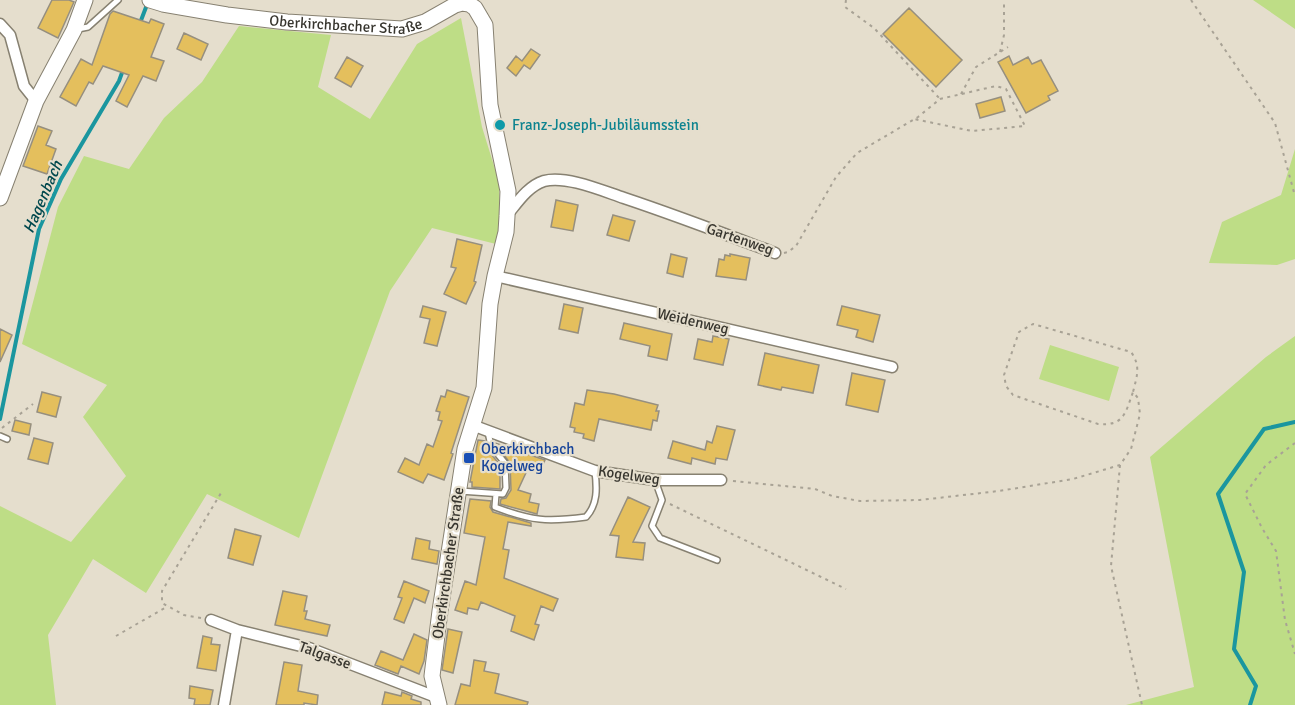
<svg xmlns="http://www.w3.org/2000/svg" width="1295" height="705" font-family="Signika,sans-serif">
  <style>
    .green { fill: #bedd86 }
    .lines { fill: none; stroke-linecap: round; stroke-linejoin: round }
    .stream { stroke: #1a969f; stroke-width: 4 }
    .building { fill: #e4bf5d; stroke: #968f7f; stroke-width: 1.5 }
    .lane-casing { stroke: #878171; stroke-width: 8 }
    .street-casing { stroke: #878171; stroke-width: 13 }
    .secondary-casing { stroke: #878171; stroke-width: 17 }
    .path { stroke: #a8a295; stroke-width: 2; stroke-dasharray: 3 4.5; stroke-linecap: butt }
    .lane { stroke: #fff; stroke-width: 5 }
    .street { stroke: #fff; stroke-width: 10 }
    .secondary { stroke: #fff; stroke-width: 15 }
    .culture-dot { fill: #0f9aa8; stroke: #e5decd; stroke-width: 2 }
    .transit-dot { fill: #1a4fb4; stroke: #e5decd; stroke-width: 2 }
    .labels { text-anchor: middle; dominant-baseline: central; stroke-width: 4.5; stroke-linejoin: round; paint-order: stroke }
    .street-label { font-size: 15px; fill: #37352e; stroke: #e5decd }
    .culture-label { font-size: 15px; fill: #0d838f; stroke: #e5decd; text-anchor: start }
    .transit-label { font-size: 15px; fill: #164399; stroke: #e5decd; text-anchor: start }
    .water-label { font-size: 16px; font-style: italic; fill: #01484d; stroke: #e5decd }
  </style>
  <rect width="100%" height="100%" fill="#e5decd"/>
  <path class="green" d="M1253,0H1295V29Z
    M461,18L482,127L499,182L500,217L496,244L432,228L390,291L299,538L207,494L146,593L93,559L48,635L56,705H0V506L71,542L126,476L83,417L107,385L22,344L58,207L84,156L129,169L164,118L202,82L239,26L331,35L318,87L370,119L417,44Z
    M1295,149V259L1277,265L1209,263L1222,222L1281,195Z
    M1295,336V705H1126L1194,687L1150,457L1266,357Z
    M1050,345L1119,367L1109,401L1039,379Z"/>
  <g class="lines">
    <path class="stream" d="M140,23L148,2
      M0,419L39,229L61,179L119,81L123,70
      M1250,705L1256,686L1234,649L1244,572L1218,494L1264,429L1295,422"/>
  </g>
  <path class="building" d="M52,0H69L74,2L58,38L38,28Z
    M909,8L962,60L936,87L883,34Z
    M113,11L149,23L151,19L164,24L151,57L164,61L156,81L143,76L127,107L116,101L129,75L103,66L93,84L89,82L76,106L60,97L81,59L92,65L110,14Z
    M184,33L208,44L201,60L177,49Z
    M531,49L540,55L530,69L524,65L516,76L507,68L516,56L522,61Z
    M1009,56L1013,65L1028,57L1032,64L1041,60L1058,91L1048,96L1050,100L1026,113L998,62Z
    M347,57L363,66L351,87L335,78Z
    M1001,97L1005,111L980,118L976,104Z
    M38,126L52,131L46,145L56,149L47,174L23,166Z
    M556,200L578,205L573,231L551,227Z
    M613,215L635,221L629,241L607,235Z
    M457,239L482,245L474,281L476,282L466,304L444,294L456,268L451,267Z
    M671,254L687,258L683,277L667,273Z
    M730,254L750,258L746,280L716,276L719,259L724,260L725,255L730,256Z
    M564,304L583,308L578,333L559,329Z
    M423,306L446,312L437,346L424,343L430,319L420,317Z
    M842,306L880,315L873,342L856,337L858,330L837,325Z
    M624,323L672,334L667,360L648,356L650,346L620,339Z
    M0,329L12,335L0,362Z
    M713,336L729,339L723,365L694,359L698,339L712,342Z
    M765,353L819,365L813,393L782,387L781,390L758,385Z
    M852,373L885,380L878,412L846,405Z
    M447,390L469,397L451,453L453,454L444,480L428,474L423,483L398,472L405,458L419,465L427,444L433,447L442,421L438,420L440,412L436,411L441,396L445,397Z
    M587,390L614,394L658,405L656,411H659L657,421L653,420L651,430L599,419L594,441L583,438L584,434L574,432L575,428L570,427L575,403L584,405Z
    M42,392L61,397L56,417L37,412Z
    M15,420L31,424L29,435L12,431Z
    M717,426L735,430L727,460L716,458L715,464L692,458L691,464L668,458L673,441L705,450L707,441L712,443Z
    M34,438L53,443L48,464L28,459Z
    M478,440L485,441L487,449L500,465V489L472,487V482H470Z
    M495,443L545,460L542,467L531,462L518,490L531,494L529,502L539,504L537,514L500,504L501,499L506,498L511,490L510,463Z
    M628,497L650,507L633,542L645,543L643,560L616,557L619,536L610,535Z
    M470,499L491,501L490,507L493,512L531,523V526L508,522L503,549L509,550L504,578L558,599L553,611L541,606L535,624L539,625L534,640L511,631L515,616L481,602L478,610L468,608L467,614L455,610L465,581L476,585L485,537L464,533Z
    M235,529L261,536L253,565L228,558Z
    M416,538L430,541L429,549L439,551L437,564L412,559Z
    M404,581L429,591L425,603L414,598L404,623L394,619L402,598L398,597Z
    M283,591L307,596L304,611H307L305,619L330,625L327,636L275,625Z
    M448,629L462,632L453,673L442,670Z
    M414,634L427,640L424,661L419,674L401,666L398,674L375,665L381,651L403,660Z
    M203,636L212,638L211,644L220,645L216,671L197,668Z
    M474,660L486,662L484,671L499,674L495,693L528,702L527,705H455L461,684L470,686Z
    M284,662L302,665L298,691L318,695L317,705L304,703V705H276Z
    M190,686L213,690L210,705H194L195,699L189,698Z
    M385,692L401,696L402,692L412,696L411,699L421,702V705H382Z"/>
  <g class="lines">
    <g class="lane-casing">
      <path id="lane" d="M78,29L88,27L118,0
        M0,436L7,439
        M655,480L662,500L652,526L660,538L717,560
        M460,491L503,494L506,488L505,463L491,446L488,432
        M496,494L495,507C532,521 547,522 586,517C598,504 597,488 595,471"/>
    </g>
    <g class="street-casing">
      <path id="street" d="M0,24L10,35L24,86L36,101
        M507,215C517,203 528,186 544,181C566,175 603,191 624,198C675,215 725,234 775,253
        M495,276L892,367
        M472,425L595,471L655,480H721
        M211,620L237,630L309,648L436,697
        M224,705L237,630"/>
    </g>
    <g class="secondary-casing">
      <g id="secondary">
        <path id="s1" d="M150,0L163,4L227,15L287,22L402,29L425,22L455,5L462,3L469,4L475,8L485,25L490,105L508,191L507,216L506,232L495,276L490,304L484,388L465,449L440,611L432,676L439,705"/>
        <path d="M0,198L36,101L74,30L85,0"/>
      </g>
    </g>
    <path class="path" d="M846,0L845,7L874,28L940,99
      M1191,0L1275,123L1295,196
      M1000,52L1004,35V0
      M961,94L976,67L1008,47
      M784,253L788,252L796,246L836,177L857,153L918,117L940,99L996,86L1006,89L1025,126L972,131L914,119
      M2,428L33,404
      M1295,443L1266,465L1245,494L1262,528L1276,551L1285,620L1295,654
      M1120,465L1111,566L1142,705
      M733,481L815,489L832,496L860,501L920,500L999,491L1073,479L1120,465L1131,449L1140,414L1138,398L1133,392C1137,376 1141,366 1131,352L1033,324L1019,332L1004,375L1006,386L1013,395L1098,424C1124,426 1125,414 1133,392
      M670,504L846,589
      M201,618L184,615L162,603V591L221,493
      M116,636L168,606"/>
    <use href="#lane" class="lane"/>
    <use href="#street" class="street"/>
    <use href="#secondary" class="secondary"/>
  </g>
  <circle class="culture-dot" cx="500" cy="125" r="6"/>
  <rect class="transit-dot" x="463" y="452" width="12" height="12" rx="3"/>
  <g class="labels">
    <g class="street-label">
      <text stroke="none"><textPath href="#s1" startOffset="198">Oberkirchbacher Straße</textPath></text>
      <text transform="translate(740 239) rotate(19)">Gartenweg</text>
      <text transform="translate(693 321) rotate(13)">Weidenweg</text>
      <text transform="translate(629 475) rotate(8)">Kogelweg</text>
      <text transform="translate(448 563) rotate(-82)">Oberkirchbacher Straße</text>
      <text transform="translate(325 655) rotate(20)">Talgasse</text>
    </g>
    <g class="culture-label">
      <text x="512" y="125">Franz-Joseph-Jubiläumsstein</text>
    </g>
    <g class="transit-label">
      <text x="481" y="449">Oberkirchbach<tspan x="481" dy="17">Kogelweg</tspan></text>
    </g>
    <g class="water-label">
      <text transform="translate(43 197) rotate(-67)">Hagenbach</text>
    </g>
  </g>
</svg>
